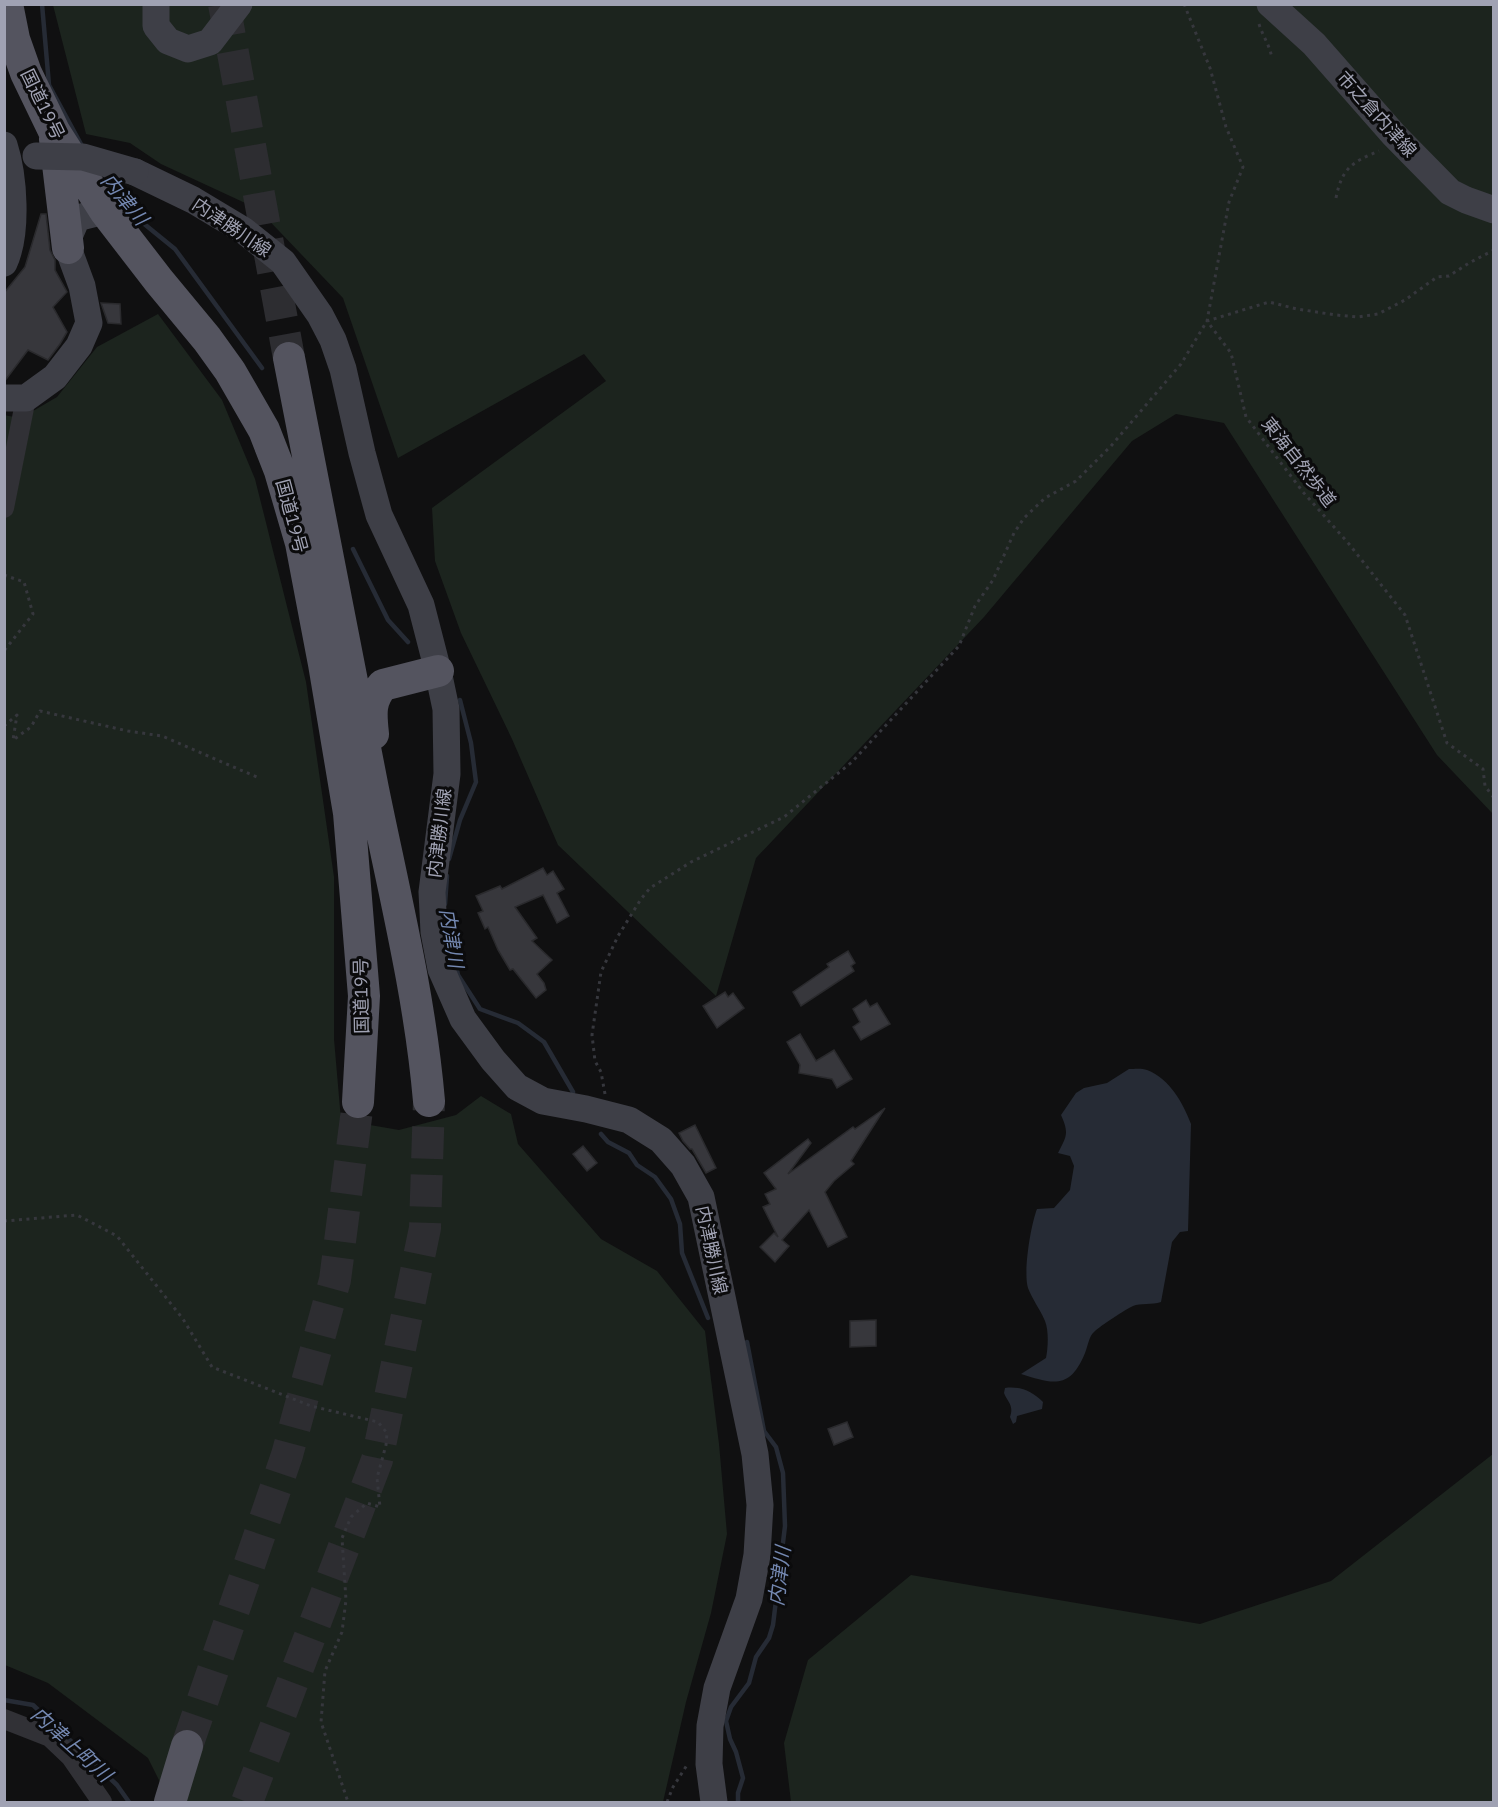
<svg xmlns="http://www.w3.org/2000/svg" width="1498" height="1807" font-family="'IBM Plex Sans','Noto Sans JP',sans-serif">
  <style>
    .green { fill: #1c241e }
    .water { fill: #262b35 }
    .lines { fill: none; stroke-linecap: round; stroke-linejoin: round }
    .stream { stroke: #262b35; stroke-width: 4.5 }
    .building { fill: #37373c; stroke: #2a2a2d; stroke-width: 1.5 }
    .trunk-tunnel { stroke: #2d2d31; stroke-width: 32; stroke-dasharray: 32 16; stroke-linecap: butt }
    .path { stroke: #36373d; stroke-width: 3; stroke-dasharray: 3 4.5; stroke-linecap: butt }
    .minor { stroke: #313136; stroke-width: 20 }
    .secondary { stroke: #3e3f47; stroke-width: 27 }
    .trunk { stroke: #54545f; stroke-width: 32 }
    .secondary-bridge { stroke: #3e3f47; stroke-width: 27 }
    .labels { text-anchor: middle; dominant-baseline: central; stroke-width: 6; stroke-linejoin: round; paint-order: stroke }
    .street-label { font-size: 18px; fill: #a0a2b3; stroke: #0b0b0c }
    .water-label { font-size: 20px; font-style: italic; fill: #7488b1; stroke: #0b0b0c }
  </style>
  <rect width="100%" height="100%" fill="#101011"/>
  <path class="green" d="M53,5H1493V814L1437,755L1224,423L1176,414L1132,441L984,617L756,858L716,996L558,845L512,739L461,633L435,561L432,508L606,381L584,354L398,458L343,298L258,209L161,164L130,143L86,134Z
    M158,314L222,400L255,479L306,682L334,877V1039L341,1120L399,1130L456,1115L481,1096L511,1114L518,1144L601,1239L657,1271L705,1331L719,1444L727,1534L711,1613L686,1702L663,1802H170L148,1758L48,1683L5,1665L4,415L14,417L33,411L57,397L97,347Z
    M1493,1454V1802H791L784,1743L808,1660L911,1575L1200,1624L1331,1581Z"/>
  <path class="water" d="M1129,1069C1134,1069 1142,1068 1147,1070C1170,1079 1183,1103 1191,1124L1188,1231L1180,1232L1172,1242L1161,1302C1152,1305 1140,1303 1133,1306C1126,1309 1100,1326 1094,1332C1089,1336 1088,1346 1085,1353C1070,1390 1053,1384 1021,1374L1046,1358C1048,1348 1049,1331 1045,1321C1040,1309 1032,1299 1028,1288C1023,1272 1031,1224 1037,1209L1054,1208L1070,1190L1074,1166L1070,1156L1058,1153C1067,1136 1069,1133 1061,1115L1076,1093L1084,1088L1107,1083Z
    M1005,1388C1020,1386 1032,1391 1043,1402L1042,1409L1017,1416L1016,1422L1013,1424L1010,1417C1014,1405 1008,1403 1004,1393Z"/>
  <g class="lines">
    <path class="stream" d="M42,4L49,85L82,146
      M104,174L143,223L175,249L262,368
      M4,419V439
      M353,549L388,620L408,642
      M449,859L460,820L476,782L471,743L460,700
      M445,904L447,876
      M446,918L458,975L480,1009L518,1023L544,1042L573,1092
      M601,1134L608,1142L629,1153L637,1165L655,1177L671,1199L680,1224L682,1253L708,1318
      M4,1700L33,1705L117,1785L129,1802
      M738,1802V1793L743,1778L736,1752L730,1739L726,1721L731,1707L749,1683L756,1657L769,1638L773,1625L785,1526L783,1473L776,1447L764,1431L747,1342"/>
  </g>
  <path class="building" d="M41,214H46L50,250L55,260V270L67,292L53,307L67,332L60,344L48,360L28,350L4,382V293L25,267Z
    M101,303L120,304L121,324L108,323Z
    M543,868L547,875L553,871L564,889L557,893L569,916L557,923L543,895L515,907L537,938L532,941L552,960L537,974L544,983L546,990L536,998L513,969L510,970L498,950L488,927L485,929L478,913L483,911L476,896L500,886L502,889Z
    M848,951L855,963L851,966L854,971L801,1006L793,992L829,967L827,964Z
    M725,992L728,997L733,993L744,1008L717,1028L703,1006Z
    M866,1000L870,1007L877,1003L890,1024L861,1040L853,1027L860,1022L853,1009Z
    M800,1034L816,1061L834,1050L852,1079L837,1088L832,1079L799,1073L800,1065L787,1042Z
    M885,1108L851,1161L854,1164L834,1181L825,1192L847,1237L828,1247L809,1210L782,1240L789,1246L775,1262L760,1247L774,1233L778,1237L763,1207L770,1204L765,1194L776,1189L764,1173L808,1139L811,1143L788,1174L853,1127L855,1129Z
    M695,1125L716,1168L706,1173L692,1149H690L683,1141L679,1133Z
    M583,1146L597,1163L587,1171L573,1154Z
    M876,1320V1346L850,1347V1321Z
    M847,1422L853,1437L834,1445L828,1429Z"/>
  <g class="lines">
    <path class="trunk-tunnel" d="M224,4L289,358
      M187,1746L287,1455L335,1280L358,1102
      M247,1802L377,1460L425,1228L429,1101"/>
    <path class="path" d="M1184,4L1210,68L1226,127L1243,167L1229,202L1207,321L1231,353L1246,417L1303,492L1349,544L1405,615L1447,743L1483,769L1485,786L1494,798
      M1259,24C1263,37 1270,45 1272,59
      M1336,198C1342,168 1352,162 1379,151
      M4,575L24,582L33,614L4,651
      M4,726L17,715L13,740L31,727L40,711L128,731L162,736L259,778
      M605,1094L601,1072L595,1061L592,1035L601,972L618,936L641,899L650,888L691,862L784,817L852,762L959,646L975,606L993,580L1014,533L1024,518L1045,498L1076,481L1111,446L1181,364L1207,321L1269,302L1297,309L1336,315L1358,317L1378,314L1405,300L1437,277L1449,276L1469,263L1494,250
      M4,1221L77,1215L117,1236L183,1319L212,1367L311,1406L378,1422L387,1433L386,1445L377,1478L380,1507L367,1503L351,1517L342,1538L346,1600L342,1632L325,1671L321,1722L348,1802
      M667,1802L673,1787L687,1765"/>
    <path class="minor" d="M4,508L26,398
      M4,1719L50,1737L71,1757L102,1802"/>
    <path class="secondary" d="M156,4V26L168,41L188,49L210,42L239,4
      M1270,4L1314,44L1394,135L1450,192L1466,200L1494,210
      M4,145C14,176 18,233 4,263
      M135,172L193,200L243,230L283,262L320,315L333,340L343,369L362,453L379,515L421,605L438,671L446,709L447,774L432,892L434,932L441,969L463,1019L493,1060L517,1087L543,1101L586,1109L629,1120L661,1140L683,1165L701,1197L755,1454L760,1505L757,1555L749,1599L717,1688L710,1726L709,1764L714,1802
      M4,398H26L55,377L79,346L89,323L82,286L68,248V239L77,218L105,211"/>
    <path class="trunk" d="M7,4L14,39L26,73L54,131L105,211L159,281L207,339L230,371L264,430L280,471L301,543L324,664L349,813L364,996L358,1102
      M55,139L68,248
      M289,358C318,501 344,646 373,789C394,892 420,996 429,1101
      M373,734C371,715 369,700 383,685L438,671
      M170,1802L187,1746"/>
    <path class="secondary-bridge" d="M36,156L83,157L135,172"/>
  </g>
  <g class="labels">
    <g class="street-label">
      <text transform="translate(43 104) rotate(64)">国道19号</text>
      <text transform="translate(1377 114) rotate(48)">市之倉内津線</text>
      <text transform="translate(232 227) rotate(34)">内津勝川線</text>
      <text transform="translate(1299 462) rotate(52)">東海自然歩道</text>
      <text transform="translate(292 516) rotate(75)">国道19号</text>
      <text transform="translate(439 833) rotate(-83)">内津勝川線</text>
      <text transform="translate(361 996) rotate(-91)">国道19号</text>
      <text transform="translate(712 1250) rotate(78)">内津勝川線</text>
    </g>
    <g class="water-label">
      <text transform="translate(125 199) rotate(50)">内津川</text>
      <text transform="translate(452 938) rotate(81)">内津川</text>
      <text transform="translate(779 1576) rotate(-83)">内津川</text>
      <text transform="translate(72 1744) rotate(42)">内津上町川</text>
    </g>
  </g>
  <rect width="1498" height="1807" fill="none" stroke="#a0a2b3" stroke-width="12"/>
</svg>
